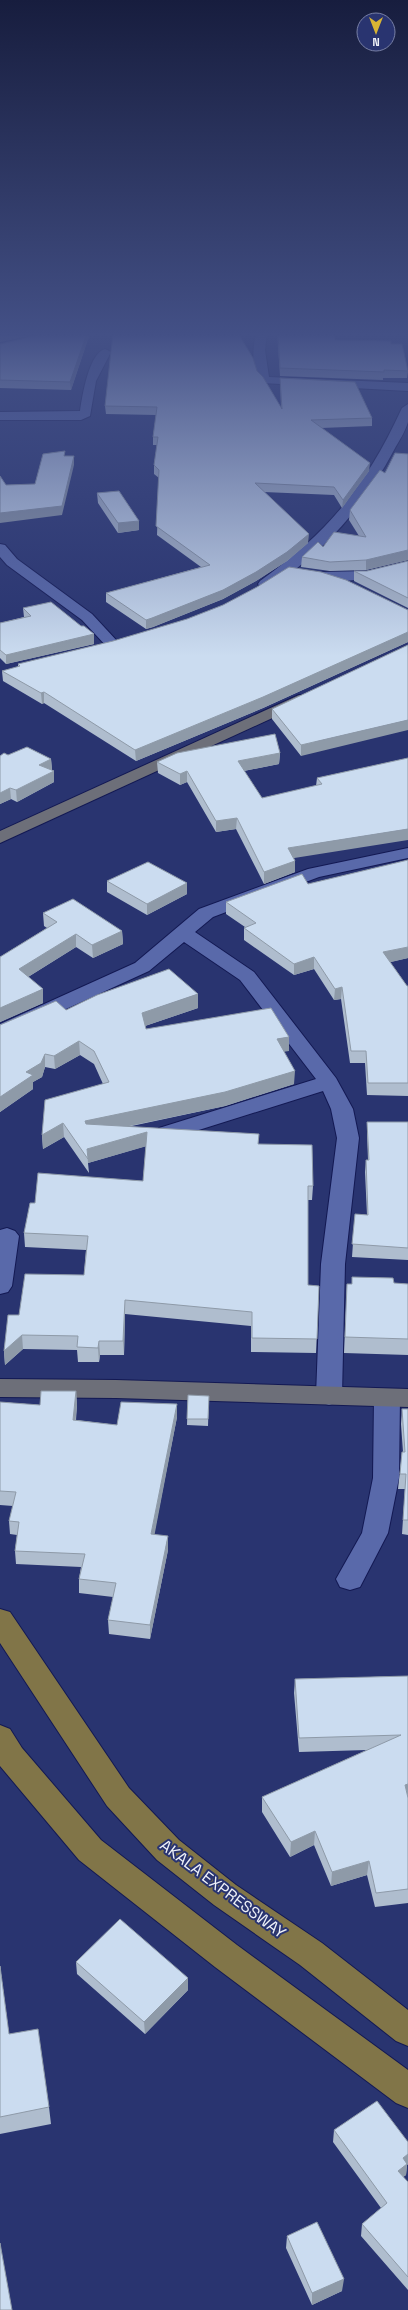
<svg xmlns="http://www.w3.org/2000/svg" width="408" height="2310" font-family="'Space Grotesk',sans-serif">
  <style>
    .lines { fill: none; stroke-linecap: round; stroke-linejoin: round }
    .street-casing { stroke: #131953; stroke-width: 2 }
    .secondary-casing { stroke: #131953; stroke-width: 2 }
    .primary-casing { stroke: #131953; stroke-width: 2 }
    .street { fill: #5969aa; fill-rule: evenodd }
    .secondary { fill: #6d6f79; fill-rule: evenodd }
    .primary { fill: #817548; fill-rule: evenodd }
    .wall { fill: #afbdce }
    .shaded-wall { fill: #8e9aa8 }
    .building { fill: #cbdcf0; stroke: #8e9aa8 }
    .labels { text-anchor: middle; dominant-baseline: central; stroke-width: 4; stroke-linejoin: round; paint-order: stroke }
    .near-street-label { font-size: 16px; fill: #eef1f8; stroke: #293470 }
  </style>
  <rect width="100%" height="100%" fill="#293470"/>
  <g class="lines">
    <g class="street-casing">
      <path id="street" d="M256,333H267L265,350L269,377L408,383V391L262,383C250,371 253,348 256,333Z
        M105,349L111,352L96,381L90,416L81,420H0V412L80,411C82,397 89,353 105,349Z
        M408,404C408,410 408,417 408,422C405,432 399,441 394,450C369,498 333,542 289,574C280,580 271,590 260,587L258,584L260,581C330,531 366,486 402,408Z
        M0,544L5,545L17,559L92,614L118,642L121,645L118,648H108L82,620L7,565L0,557Z
        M408,561V569C393,573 326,590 317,576L324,572L366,571Z
        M408,848V858L319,877L213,917L195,932L254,972L336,1078L353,1109L359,1138L345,1264L342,1396L338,1402L329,1405L320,1402L316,1396L321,1264L337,1138L331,1109L323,1091L167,1140L159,1138L156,1133L159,1128L316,1079L240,980L184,942L149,971L7,1036L0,1038V1024L135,963L199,909L308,869Z
        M7,1228L15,1231L19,1236L12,1286L8,1292L0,1294V1230Z
        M387,1389L396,1392L400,1398L399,1478L388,1533L360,1587L350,1590L340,1587L336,1579L362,1533L373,1478L374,1398L378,1392Z"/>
    </g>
    <g class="secondary-casing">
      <path id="secondary" d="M299,695L305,697L307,700L305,703L0,843V831Z
        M0,1379L116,1380L408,1389V1407L116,1398L0,1397Z"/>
    </g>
    <g class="primary-casing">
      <path id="primary" d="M0,1609L10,1612L129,1788L179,1840L236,1885L322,1943L408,2010V2046L396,2041L300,1965L214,1905L157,1860L107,1806L0,1643Z
        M0,1725L10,1729L22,1748L101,1840L237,1945L408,2070V2108L396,2103L215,1967L79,1860L0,1766Z"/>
    </g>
    <use href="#street" class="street"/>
    <use href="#secondary" class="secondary"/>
    <use href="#primary" class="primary"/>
  </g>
  <path class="wall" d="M46,333H90L71,390L0,388V344Z
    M277,333H334L335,340L391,344L408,371L407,378H383V380L280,376Z
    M257,371L281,408L280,378L372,418V426L321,428L369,471L342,508L334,495L264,492L308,543L287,561L256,581L223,599L153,627L146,629L106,602V593L201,567L157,535L159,478L154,474V465L157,445H153V437L156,415L106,414L105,406Z
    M408,454V560L366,570L330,571L301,567L302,557L323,547L359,536L349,520L350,510L385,473Z
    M97,493L139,521V530L118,533L98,503Z
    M408,561V608L354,581V571H367Z
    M23,608L81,626L94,634V644L6,664L0,658V623L24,617Z
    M408,610V642L263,708L136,761L44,703L42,704L3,681L2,671L18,667V664Z
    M408,645L301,756L272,719V709Z
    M280,753L279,764L244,771L262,798L316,786L317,778L408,758L294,858L295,861V872L264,884L236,829L216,832L187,782L180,785L158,773L157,762Z
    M8,755L51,759L52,770L54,771V782L17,802L11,799L0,804V756Z
    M408,860V958L390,962L407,986H408V1096L367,1095L365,1063H350L341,999L334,1000L314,969L294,975L244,940V928L245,927L226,914V902L308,884Z
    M107,881L187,883V894L147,915L107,892Z
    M43,913L122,931L123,944L93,958L76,947L28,977L43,1003L0,1022V957L47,928L44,926Z
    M198,1008L145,1026L146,1029L289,1051H284L294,1084L225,1106L127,1127L259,1144L313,1186L312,1200H308V1285L319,1286L316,1353L251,1352V1326L125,1314L124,1355H100L99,1362H78L77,1350L23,1349L5,1365L4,1351L19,1315L84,1275L86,1250L25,1247L24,1233L35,1203L143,1181L146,1146L88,1163L89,1173L64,1137L43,1149L42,1135L103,1084L94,1064L80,1055L55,1069L45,1067L42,1077L33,1082V1089L0,1112V1025L66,1010Z
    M367,1122H408V1260L352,1257L355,1214L367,1215L365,1172L366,1160H368L367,1133Z
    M352,1277L394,1283L408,1284V1355L344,1353L347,1284H352Z
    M76,1391L77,1405L76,1420L117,1425L177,1404V1417L154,1534L168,1550L150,1639L109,1634L108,1620L113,1597L79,1593V1579L81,1567L16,1564L15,1551L17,1535L10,1534L9,1521L13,1506L0,1505V1402L40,1405Z
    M188,1395L209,1396L208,1426L187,1425Z
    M402,1409H408V1535L402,1534L405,1489H398L402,1452H403L401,1424Z
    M408,1676V1903L375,1907L367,1875L331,1886L314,1845L290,1857L262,1812V1797L367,1750L299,1752L294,1693L295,1679Z
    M76,1962L188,1978V1990L145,2034L77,1974Z
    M0,1966L9,2034L49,2107L51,2124L0,2134Z
    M334,2130L408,2142V2164L407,2165L406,2175L403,2177L408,2182V2290L361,2236L362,2224L381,2208L333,2142Z
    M287,2236L342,2291L312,2305L286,2248Z"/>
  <path class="shaded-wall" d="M10,333H44L0,342V335Z
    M87,333H90L71,390L70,382Z
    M74,456V465L62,515L0,523V513Z
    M370,463L369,471L342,508L343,500Z
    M139,521V530L118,533V523Z
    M309,534L308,543L287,561L256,581L223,599L153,627L146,629V620Z
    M408,550V560L366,570V560Z
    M408,632V642L263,708L136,761L135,750Z
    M94,634V644L6,664V655Z
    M44,692V703L42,704L41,693Z
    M408,720V730L301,756V745Z
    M280,753L279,764L238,772V761Z
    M51,759L52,770L39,765Z
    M54,771V782L17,802L16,790Z
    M187,771V782L180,785V774Z
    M10,788L11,799L0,804V793Z
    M237,818L236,829L216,832V821Z
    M408,829V840L288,859V848Z
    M295,861V872L264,884V872Z
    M187,883V894L147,915V904Z
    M122,931L123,944L93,958L92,945Z
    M76,934V947L20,982L19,969Z
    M408,947V958L383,964V952Z
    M314,957V969L294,975V964Z
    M342,987L341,999L334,1000L335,989Z
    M43,989V1003L0,1022V1008Z
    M198,994V1008L142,1027V1013Z
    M289,1037V1051L276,1053L277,1039Z
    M79,1041L80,1055L55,1069L54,1056Z
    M45,1054V1067L42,1077L33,1082V1089L0,1112V1097Z
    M295,1071L294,1084L225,1106L86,1135L85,1121Z
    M63,1123L64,1137L43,1149L42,1135Z
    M147,1132V1146L88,1163L87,1149Z
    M125,1300V1314L124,1355L123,1341Z
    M22,1335L23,1349L5,1365L4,1351Z
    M99,1341L100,1355L99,1362L98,1348Z
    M76,1391L77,1405L74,1434L73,1420Z
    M177,1404V1417L152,1548L151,1534Z
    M168,1536V1550L150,1639V1625Z
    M408,1784V1798L405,1785Z
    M315,1831L314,1845L290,1857L291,1842Z
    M369,1861L367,1875L331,1886L332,1872Z
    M188,1978V1990L145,2034L144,2022Z
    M408,2154V2164L407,2165L406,2175L396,2182L398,2171L403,2158Z
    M344,2279L342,2291L312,2305V2293Z"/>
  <path class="building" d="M0,333H10L0,335Z
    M47,333H87L70,382L0,380V344Z
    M113,333H238L253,358L257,371L263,377L282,409L280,378L355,382L372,418L311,420L370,463L343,500L334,487L255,483L309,534L287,552L256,572L223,590L152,618L146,620L106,593L210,565L156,526L159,470L154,465L158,437H153L157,407L105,406Z
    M278,333H334L335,340L391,341V344H402L408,371L384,370V372L280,368Z
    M65,451L64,456H74L62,506L0,513V476L6,485L35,484L43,454Z
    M395,453L408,454V550L366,560L330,562L302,557L318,542L323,547L334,532L366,537L350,510L380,470L385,473Z
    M119,491L139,521L118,523L97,493Z
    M408,561V598L354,571H367Z
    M289,567L321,572L346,580L408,610V632L263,697L135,750L44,692L41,693L2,671L20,666L18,664L113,641L187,619L223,605L257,587Z
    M51,602L81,626H84L94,634L6,655L0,650V623L31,616L23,608Z
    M408,645V720L301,745L272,709Z
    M275,734L280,753L238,761L262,798L322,784L317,778L408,758V829L288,848L295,861L264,872L237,818L216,821L187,771L180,774L157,762L177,753Z
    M27,747L51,759L39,765L54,771L16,790L10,788L0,793V756L4,753L8,755Z
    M408,860V947L383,952L407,986H408V1083H368L366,1051H351L342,987L335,989L314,957L294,964L244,928L256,923L226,902L302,874L308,884Z
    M148,862L187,883L147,904L107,881Z
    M73,899L122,931L92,945L76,934L19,969L43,989L0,1008V957L57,922L43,913Z
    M169,969L198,994L142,1013L146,1029L271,1008L289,1037L277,1039L295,1071L225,1092L85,1121L86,1124L259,1134L258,1144L312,1145L313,1186H308V1285L319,1286L317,1339L252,1338V1312L125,1300L123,1341H99L98,1348L77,1347L78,1336L22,1335L4,1351L8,1315H19L25,1274L84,1275L88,1236L24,1233L30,1203H35L38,1173L143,1181L147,1132L87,1149L88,1159L63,1123L42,1135L45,1100L109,1082L94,1051L79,1041L54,1056L45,1054L41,1063L26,1072L33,1075L0,1097V1025L56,1001L66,1010L97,995Z
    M367,1122H408V1248L352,1244L355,1214L368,1215L366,1160H369Z
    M352,1277L393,1278L394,1283L408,1284V1339L345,1337L347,1284H352Z
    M41,1391H76L73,1420L117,1425L121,1402L177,1404L151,1534L168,1536L150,1625L108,1620L116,1583L79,1579L85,1554L15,1551L19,1522L9,1521L16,1492L0,1491V1402L40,1405Z
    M188,1395L209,1396L208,1419H187Z
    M402,1409H408V1520H403L406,1474H400L402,1452H405Z
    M408,1676V1784L405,1785L408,1798V1889L376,1893L369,1861L332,1872L315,1831L291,1842L262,1797L401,1735L299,1738L295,1679Z
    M120,1919L188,1978L144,2022L76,1962Z
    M0,1966L9,2034L38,2029L49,2107L0,2117Z
    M377,2101L408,2142V2154L403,2158L407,2164L398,2171L408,2182V2277L362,2224L387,2203L334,2130Z
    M317,2222L344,2279L312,2293L287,2236Z
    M0,2243L12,2310H0Z"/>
  <linearGradient id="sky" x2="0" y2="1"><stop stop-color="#171d3e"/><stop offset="0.51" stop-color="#435086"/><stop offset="1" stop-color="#435086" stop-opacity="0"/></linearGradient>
  <rect width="408" height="656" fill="url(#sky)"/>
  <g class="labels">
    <g class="near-street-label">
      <text transform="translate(223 1889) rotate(37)">AKALA EXPRESSWAY</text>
    </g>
  </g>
  <g transform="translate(376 32) rotate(180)"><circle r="19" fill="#293470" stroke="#7880a6"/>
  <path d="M0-3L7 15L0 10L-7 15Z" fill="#d8b434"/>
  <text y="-6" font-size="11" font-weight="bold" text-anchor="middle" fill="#eef1f8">N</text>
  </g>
</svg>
